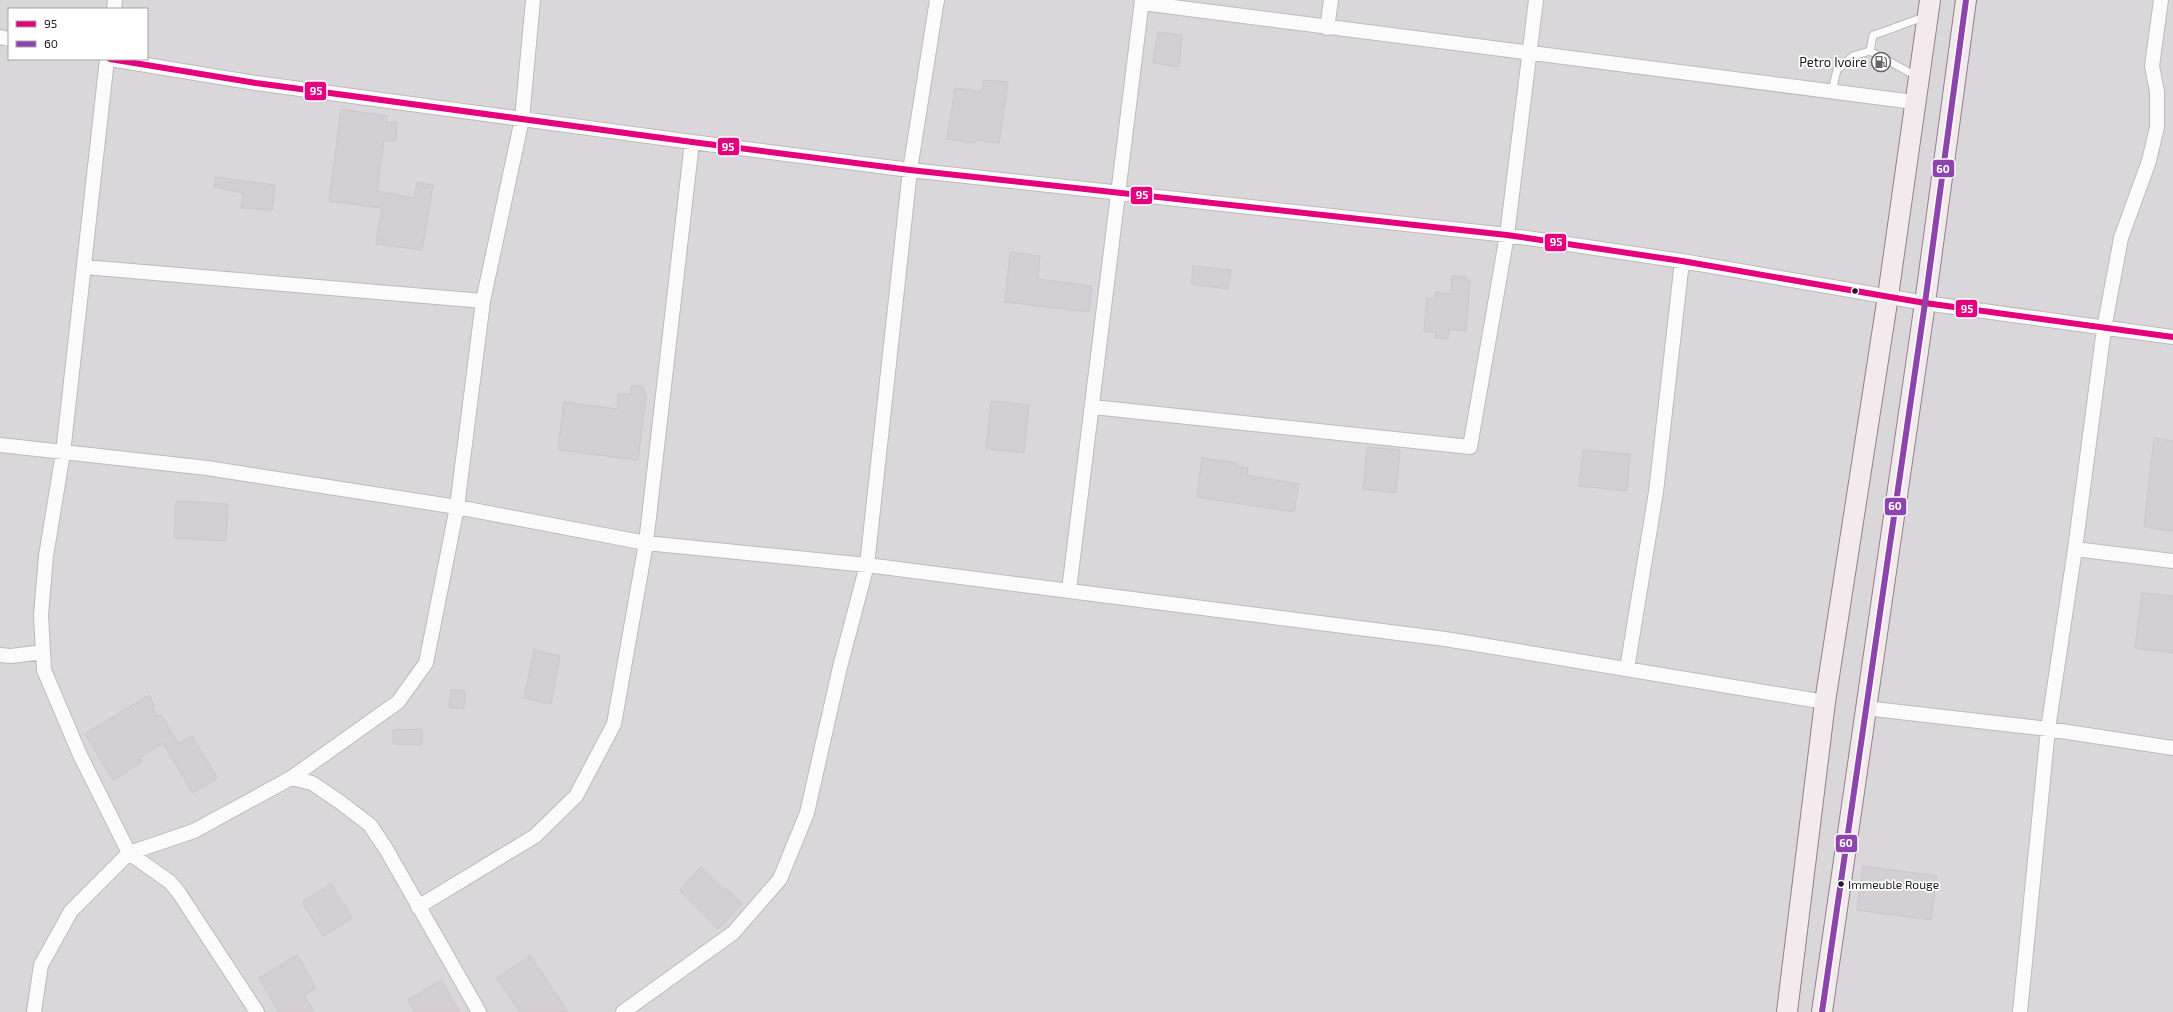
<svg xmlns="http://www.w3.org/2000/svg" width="2173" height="1012" font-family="'Exo 2',sans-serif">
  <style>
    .residential { fill: #dad7da; fill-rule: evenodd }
    .building { fill: #d3cfd3; stroke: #cec6ce }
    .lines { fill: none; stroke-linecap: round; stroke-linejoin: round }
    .service-casing { stroke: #bdbabc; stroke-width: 9 }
    .minor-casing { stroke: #bdbabc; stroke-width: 16 }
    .secondary-casing { stroke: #957e88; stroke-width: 22 }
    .service { stroke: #fcfbfc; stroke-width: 7 }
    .minor { stroke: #fcfbfc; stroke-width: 14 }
    .secondary { stroke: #f3eaee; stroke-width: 20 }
    .bus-1-casing { stroke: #fff; stroke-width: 9 }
    .bus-2-casing { stroke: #fff; stroke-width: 9 }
    .bus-1 { stroke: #e5007d; stroke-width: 6 }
    .bus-2 { stroke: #8e44ad; stroke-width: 6 }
    .bus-dot { fill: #1d1d1d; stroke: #fff; stroke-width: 1.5 }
    .labels { text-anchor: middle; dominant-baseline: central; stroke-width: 3.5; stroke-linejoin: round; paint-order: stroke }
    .bus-label { font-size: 12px; fill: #1d1d1d; stroke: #fff; text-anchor: start }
    .poi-label { font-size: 13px; fill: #1d1d1d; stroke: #fff; text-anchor: end }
    .line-badge { stroke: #fff; stroke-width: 1.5 }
    .badge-label { font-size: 11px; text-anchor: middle; font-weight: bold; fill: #fff }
  </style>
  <rect width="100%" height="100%" fill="#ebe5ea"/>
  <path class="residential" d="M0,0H2173V1012H0ZM9,9H147V59H9Z"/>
  <path class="building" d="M1158,32L1182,35L1179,67L1153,63Z
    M983,80L1008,82L999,143L975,140V143L947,139L955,88L982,92Z
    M341,109L387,116L386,122L397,123L396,140L384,141L377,191L414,198L417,182L433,185L422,250L376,244L382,208L329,201Z
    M216,177L275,185L272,210L241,208L243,193L214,187Z
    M1010,252L1040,256L1038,279L1092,286L1089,312L1005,302Z
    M1193,266L1231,270L1228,289L1191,284Z
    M1452,276L1466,277V280H1470L1466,331L1449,329L1448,339L1435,338L1436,332L1424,331L1427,298L1435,299L1436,292L1451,294Z
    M631,386H642L646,396L638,460L558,450L564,402L618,409V394H631Z
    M991,401L1029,405L1024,453L986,449Z
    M2154,438L2173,441V531L2144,527Z
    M1367,447L1400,450L1396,493L1363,489Z
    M1583,450L1630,454L1627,491L1579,486Z
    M1202,458L1237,463V466L1248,468L1247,475L1299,484L1294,512L1197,497Z
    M176,501L228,504L226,541L174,538Z
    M2142,593L2173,596V653L2135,648Z
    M534,650L560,656L551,704L524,698Z
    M451,690L465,691L464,709L449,708Z
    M149,695L155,706L152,708L157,717L161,715L179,744L192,736L217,778L193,793L163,743L139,758L142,762L113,780L85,734Z
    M422,729V745L393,744V730Z
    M1863,866L1937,876L1931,920L1857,910Z
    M701,867L724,890L726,888L742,904L718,929L679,890Z
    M331,884L352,918L323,936L302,902Z
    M297,955L316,988L304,996L314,1012H279L259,978Z
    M530,955L568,1012H520L497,978Z
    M441,980L460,1012H415L408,1000Z"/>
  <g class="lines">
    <g class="service-casing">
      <path id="service" d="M1918,77L1870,51L1873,35C1891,30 1907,22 1925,17
        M1832,91L1837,70L1853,56L1870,51"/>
    </g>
    <g class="minor-casing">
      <path id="minor" d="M1142,3L1914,102
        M114,9L115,0
        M1327,28L1331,0
        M0,37L9,39
        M107,59L63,453L46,556L41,615L44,670L80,755L129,853L170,882L179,893L257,1012
        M110,59L256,83L692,142L910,170L1507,235L1682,261L1925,303L2173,337
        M85,267L483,301
        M1093,407L1470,447L1507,235L1536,0
        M0,445L207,468L457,507L646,543L867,565L1445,639L1825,702
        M2075,549L2173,561
        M1069,590L1142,0
        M0,655L11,656L43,652
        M1627,669L1656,492L1682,261
        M1865,708L2048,729L2173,748
        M291,778L312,783L340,802L370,825L386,849L479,1012
        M418,907L535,836L576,796L614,724L646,543L692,142
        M34,1012L41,965L71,911L129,853L194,831L291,778L398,702L426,663L457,507L483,301L522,119L533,0
        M623,1012L733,933L780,879L807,813L840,667L867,565L910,170L937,0
        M2020,1012L2048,729L2075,549L2104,329L2121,238L2149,161L2157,127V92L2152,66L2161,0"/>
    </g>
    <g class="secondary-casing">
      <path id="secondary" d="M1787,1012L1825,702L1888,296L1930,0
        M1822,1012L1925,303L1966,0"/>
    </g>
    <use href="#service" class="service"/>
    <use href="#minor" class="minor"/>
    <use href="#secondary" class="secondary"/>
    <g class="bus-1-casing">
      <path id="bus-1" d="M110,59L256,83L692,142L910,170L1507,235L1682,261L1925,303L2173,337"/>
    </g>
    <g class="bus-2-casing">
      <path id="bus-2" d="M1822,1012L1925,303L1966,0"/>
    </g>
    <use href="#bus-1" class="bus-1"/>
    <use href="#bus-2" class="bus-2"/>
  </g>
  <defs>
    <g id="fuel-ring" transform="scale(1)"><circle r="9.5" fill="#fff" stroke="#656365" stroke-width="1.5"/><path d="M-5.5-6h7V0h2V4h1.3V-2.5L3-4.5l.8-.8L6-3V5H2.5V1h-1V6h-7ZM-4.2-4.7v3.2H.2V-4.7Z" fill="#656365"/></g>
  </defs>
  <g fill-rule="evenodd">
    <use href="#fuel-ring" x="1881" y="62"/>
  </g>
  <g class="bus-dot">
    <circle cx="1855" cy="291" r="3.5"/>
    <circle cx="1841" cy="884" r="3.5"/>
  </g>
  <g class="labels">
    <g class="bus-label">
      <text x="1848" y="884">Immeuble Rouge</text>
    </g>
    <g class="poi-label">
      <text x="1867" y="62">Petro Ivoire</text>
    </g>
  </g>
  <g class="line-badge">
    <rect x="304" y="81" width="23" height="20" rx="4" fill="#e5007d"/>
    <rect x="717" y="137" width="23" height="19" rx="4" fill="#e5007d"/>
    <rect x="1932" y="159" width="23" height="19" rx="4" fill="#8e44ad"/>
    <rect x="1130" y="186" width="23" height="19" rx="4" fill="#e5007d"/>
    <rect x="1544" y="233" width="23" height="19" rx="4" fill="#e5007d"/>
    <rect x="1955" y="299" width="23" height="19" rx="4" fill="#e5007d"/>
    <rect x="1884" y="497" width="23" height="19" rx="4" fill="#8e44ad"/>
    <rect x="1835" y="834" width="23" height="19" rx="4" fill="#8e44ad"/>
  </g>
  <g class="badge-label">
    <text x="316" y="95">95</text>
    <text x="728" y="151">95</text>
    <text x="1943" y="173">60</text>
    <text x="1142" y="199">95</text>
    <text x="1556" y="246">95</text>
    <text x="1967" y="313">95</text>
    <text x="1895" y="510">60</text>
    <text x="1846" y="847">60</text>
  </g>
  <rect x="8" y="8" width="140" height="52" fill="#ffffff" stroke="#a5a5a5"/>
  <rect x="16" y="21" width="20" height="6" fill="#e5007d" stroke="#a5a5a5"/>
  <text x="44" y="28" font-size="12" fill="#1d1d1d">95</text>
  <rect x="16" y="41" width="20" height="6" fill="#8e44ad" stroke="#a5a5a5"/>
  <text x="44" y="48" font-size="12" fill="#1d1d1d">60</text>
</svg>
